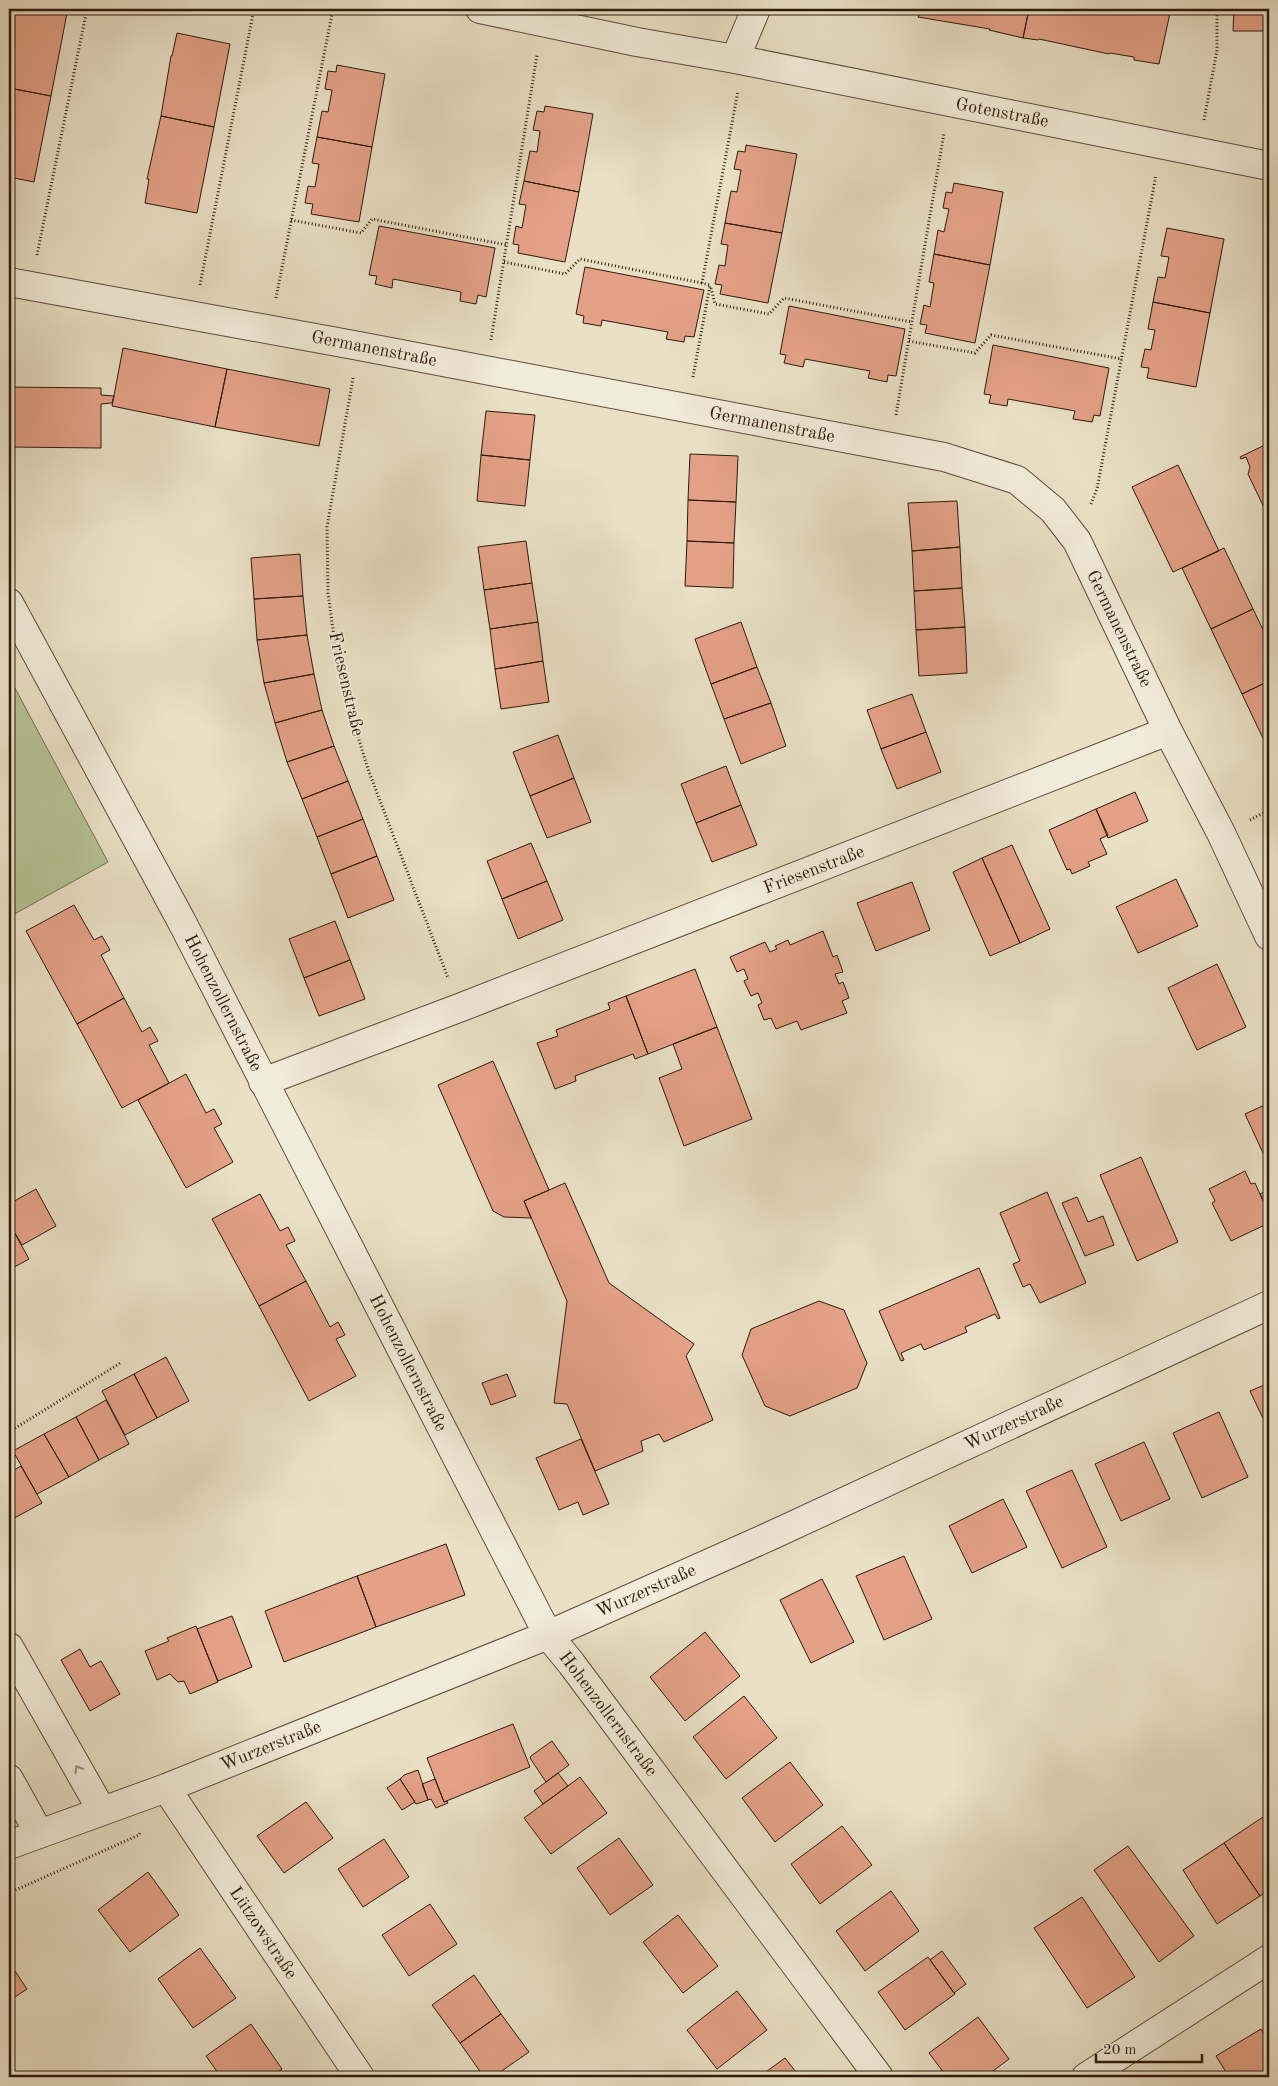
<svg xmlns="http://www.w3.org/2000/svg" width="1278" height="2086" font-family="'Old Standard TT',serif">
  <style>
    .green { fill: #b5c296; stroke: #716e50 }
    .building { fill: #e4a188; stroke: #2d1a0a }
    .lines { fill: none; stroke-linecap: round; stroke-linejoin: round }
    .minor-casing { stroke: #5c4c39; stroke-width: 30 }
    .path { stroke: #2d1a0a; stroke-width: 3; stroke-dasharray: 1 2.5; stroke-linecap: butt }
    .minor { stroke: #f1ebd9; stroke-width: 28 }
    .oneway { stroke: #998d7c }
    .labels { text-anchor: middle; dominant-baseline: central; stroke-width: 4; stroke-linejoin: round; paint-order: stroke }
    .street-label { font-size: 18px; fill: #2d1a0a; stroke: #f1ebd9 }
  </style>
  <rect width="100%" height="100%" fill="#e9e0c5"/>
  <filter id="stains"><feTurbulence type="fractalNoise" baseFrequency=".004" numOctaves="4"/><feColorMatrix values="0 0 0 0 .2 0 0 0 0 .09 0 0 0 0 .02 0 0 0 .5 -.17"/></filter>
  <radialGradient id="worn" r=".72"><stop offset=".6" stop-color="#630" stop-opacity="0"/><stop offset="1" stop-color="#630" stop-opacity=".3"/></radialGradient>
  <path class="green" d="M9,677L108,862L9,917Z"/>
  <path class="building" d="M11,9H45L67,13L51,96L9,88V21Z
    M877,9H1029L1023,38L989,30L990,29L918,17L919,15Z
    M1029,9H1149L1170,13L1159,64L1134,60V57L1110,53L1109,54L1039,39L1038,40L1023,38Z
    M1234,9H1269V31H1233Z
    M177,33L230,44L214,127L161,116L171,56H172Z
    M337,65L385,74L372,147L317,137L322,111L328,112L332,90L325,89L328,71L336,72Z
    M9,88L51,96L34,182L9,177Z
    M545,106L593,114L579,192L524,181L530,151L537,152L540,131L533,130L537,111L544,112Z
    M161,116L214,127L197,213L145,203L149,179H147Z
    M317,137L372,147L359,222L311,214L313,204L305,203L308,186L315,187L319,164L312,163Z
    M746,145L797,154L782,233L725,223L731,191L737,192L741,170L734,169L738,151L745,152Z
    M524,181L579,192L565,262L518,253L519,245L513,244L516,226L522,228L526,205L519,204Z
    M954,183L1003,192L990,265L934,254L938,230L944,232L949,209L943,208L946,192L952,193Z
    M725,223L782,233L768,303L720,294L722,285L715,284L719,265L725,266L728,245L721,244Z
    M379,226L495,248L486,297L478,295L476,304L460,301L461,292L393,279L392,288L375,284L377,276L369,275Z
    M1167,228L1224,239L1210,313L1153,302L1158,277L1165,278L1169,257L1161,256Z
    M934,254L990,265L975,343L925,333L927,325L920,324L924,305L930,307L934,283L929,282Z
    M585,267L704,290L694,337L685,336L684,342L666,339L668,332L602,320L601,326L583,323L584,316L576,314Z
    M1153,302L1210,313L1196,387L1147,378L1149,368L1141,367L1145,349L1151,350L1155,330L1148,329Z
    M789,306L905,329L896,376L888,375L887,382L868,378L870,371L805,359L803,367L784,363L786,355L780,354Z
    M993,345L1109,368L1100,416L1094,415L1092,422L1073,419L1075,411L1008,399L1007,406L989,403L991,395L984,394Z
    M123,348L227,369L215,427L112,406Z
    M227,369L330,389L319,446L215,427Z
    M9,387L101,388V395L114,396L112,403L101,404V448L9,447Z
    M486,411L535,415L530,460L481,455Z
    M1269,443V515L1268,516L1248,474L1250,467L1246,457L1241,459L1240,457Z
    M690,454L738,456L736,502L688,500Z
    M481,455L530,460L525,506L477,501Z
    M1178,465L1219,551L1173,572L1132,487Z
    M688,500L736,502L734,543L687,541Z
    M957,501L960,547L912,551L908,503Z
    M526,541L532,583L484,590L478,547Z
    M687,541L734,543L733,588L685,586Z
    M960,547L962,588L914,591L912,551Z
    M1224,548L1253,609L1211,629L1182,568Z
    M300,554L303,596L254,599L251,558Z
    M532,583L538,622L490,629L484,590Z
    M962,588L965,627L916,630L914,591Z
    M303,596L307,635L257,640L254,599Z
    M1253,609L1269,642V681L1242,694L1211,629Z
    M538,622L543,661L495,669L490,629Z
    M741,622L757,667L711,684L695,639Z
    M965,627L967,673L919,676L916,630Z
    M307,635L314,674L264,683L257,640Z
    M543,661L549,702L501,709L495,669Z
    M757,667L771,703L724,719L711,684Z
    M314,674L322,710L275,723L264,683Z
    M1269,681V751L1242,694Z
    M912,694L926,732L881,749L867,710Z
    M771,703L786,746L741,764L724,719Z
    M322,710L334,746L287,762L275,723Z
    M926,732L941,772L897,789L881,749Z
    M558,735L574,778L530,796L513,752Z
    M334,746L348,781L302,799L287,762Z
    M726,766L741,805L696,823L681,784Z
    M574,778L591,822L547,838L530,796Z
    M348,781L363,819L317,837L302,799Z
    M1135,792L1148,821L1108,838L1096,809Z
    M741,805L757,845L712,862L696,823Z
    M1096,809L1108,835L1100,839L1107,854L1088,862L1090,866L1072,874L1070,869L1067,870L1049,830Z
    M363,819L377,856L331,874L317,837Z
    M531,843L547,881L502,899L487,861Z
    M1012,845L1050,929L1020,943L982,858Z
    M377,856L394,900L348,918L331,874Z
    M982,858L1020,943L990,956L953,872Z
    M1176,879L1198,926L1138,953L1116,907Z
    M547,881L563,920L518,939L502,899Z
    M912,882L930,930L876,951L857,903Z
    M74,905L94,940L102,936L110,950L101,955L124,998L77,1024L26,931Z
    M335,921L350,960L304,978L289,939Z
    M823,931L833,957L837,955L843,972L835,974L839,984L843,982L849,998L842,1001L847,1013L801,1030L797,1021L776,1029L771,1018L764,1020L758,1005L762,1003L758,993L751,996L744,981L748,979L744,969L737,972L730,957L765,942L770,952L777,949L775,946L788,940L790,945Z
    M350,960L365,999L319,1016L304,978Z
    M1217,964L1246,1027L1197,1050L1168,988Z
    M695,969L717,1027L648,1054L626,996Z
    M626,996L648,1054L635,1059L633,1054L575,1076L576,1081L555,1089L537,1043L558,1036L556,1030L610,1009L608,1003Z
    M124,998L142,1032L150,1027L158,1041L149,1045L169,1083L122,1108L77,1024Z
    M717,1027L752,1119L684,1146L659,1078L682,1069L673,1044Z
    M493,1061L549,1190L524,1201L531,1218L504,1217L493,1211L438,1085Z
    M186,1074L206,1113L214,1109L222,1124L214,1128L233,1162L186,1188L138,1100Z
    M1269,1103V1166L1245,1114Z
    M1141,1157L1178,1242L1137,1261L1100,1175Z
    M1245,1171L1251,1184L1255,1183L1260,1194L1269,1214V1223L1231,1241L1212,1203L1215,1201L1209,1189Z
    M565,1183L609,1283L694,1344L686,1356L713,1420L664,1442L659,1434L641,1441L643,1451L595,1471L567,1404L554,1403L567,1301L524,1201Z
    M36,1189L56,1226L22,1245L9,1223V1204Z
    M1269,1189V1214L1260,1194Z
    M1047,1192L1086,1283L1040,1303L1030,1284L1023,1287L1013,1264L1020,1261L1000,1213Z
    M260,1194L280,1231L288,1227L295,1241L286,1245L306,1281L259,1306L212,1219Z
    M1077,1197L1088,1222L1103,1216L1114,1245L1085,1256L1062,1203Z
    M9,1223L29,1259L9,1270Z
    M979,1268L1000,1318L998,1319L995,1314L965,1327L967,1332L924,1350L921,1344L901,1353L904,1360L901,1361L879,1311Z
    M306,1281L330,1327L338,1322L345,1335L336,1339L356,1376L309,1401L259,1306Z
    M819,1301L844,1310L867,1363L857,1388L790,1416L765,1406L742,1355L751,1329Z
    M166,1357L189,1401L157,1418L134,1374Z
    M134,1374L157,1418L125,1435L102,1391Z
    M507,1374L516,1396L491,1405L482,1383Z
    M1269,1383V1431L1250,1391Z
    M106,1400L129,1444L99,1460L76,1417Z
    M1219,1412L1248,1477L1202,1498L1173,1433Z
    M76,1417L99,1460L69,1477L44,1434Z
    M44,1434L69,1477L37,1494L13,1451Z
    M581,1439L609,1504L583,1515L578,1502L559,1510L536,1458Z
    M1144,1442L1170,1499L1121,1521L1095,1464Z
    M21,1466L42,1503L9,1521V1473Z
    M1072,1470L1107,1547L1062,1568L1026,1491Z
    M1003,1499L1027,1547L972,1573L949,1526Z
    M446,1544L465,1595L376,1627L357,1576Z
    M904,1556L932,1619L884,1640L856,1576Z
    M357,1576L376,1627L284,1662L265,1611Z
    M822,1579L854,1642L811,1663L780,1600Z
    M232,1616L252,1667L218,1681L197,1629Z
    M196,1626L218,1682L190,1694L184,1681L178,1682L170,1674L157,1680L145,1651L169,1641L167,1638Z
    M705,1632L740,1676L685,1721L650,1677Z
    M80,1649L90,1667L101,1661L120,1694L90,1711L61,1660Z
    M744,1696L777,1738L726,1779L693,1737Z
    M513,1724L530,1767L444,1802L427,1758Z
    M552,1741L569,1765L546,1782L530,1758L531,1756Z
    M790,1762L823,1805L775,1842L742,1798Z
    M418,1770L428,1800L416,1804L400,1779L404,1775Z
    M558,1773L568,1786L543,1804L534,1791Z
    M580,1777L607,1813L551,1854L524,1818Z
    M400,1779L415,1802L402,1810L387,1788Z
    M435,1779L444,1802L447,1801L448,1803L436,1808L431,1799L428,1800L422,1784Z
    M306,1802L333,1838L284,1873L257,1836Z
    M1266,1815L1269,1820V1890L1260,1896L1224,1843Z
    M842,1826L872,1865L820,1904L791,1864Z
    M619,1838L653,1885L610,1915L577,1868Z
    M384,1839L409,1877L363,1907L338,1869Z
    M1224,1843L1260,1896L1217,1924L1183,1870Z
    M1128,1846L1194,1936L1159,1962L1094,1870Z
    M148,1872L179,1915L130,1952L98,1910Z
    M891,1891L919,1931L865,1971L836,1931Z
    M1082,1897L1135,1977L1087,2008L1034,1928Z
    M430,1904L457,1944L409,1976L382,1935Z
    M678,1915L718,1966L683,1993L643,1942Z
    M200,1948L236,1998L193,2028L158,1979Z
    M942,1951L966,1984L954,1993L930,1960Z
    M928,1957L955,1994L905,2030L878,1992Z
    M9,1962L27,1989L9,2001Z
    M474,1975L501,2014L460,2043L432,2005Z
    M737,1991L767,2030L717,2069L687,2030Z
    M501,2014L529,2052L493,2077H484L460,2043Z
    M978,2017L1009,2059L985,2077H947L929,2053Z
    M251,2024L282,2069L271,2077H221L206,2056Z
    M1261,2029L1269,2044V2077H1229L1216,2056Z
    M785,2058L800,2077H759Z"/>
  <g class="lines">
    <g class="minor-casing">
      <path id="minor" d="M480,9L637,42L735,59L1269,166
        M735,59L756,9
        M9,282L359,346L944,457L1017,480L1053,510L1077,541L1168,731L1221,833L1269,936
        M9,603L182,922L548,1635L571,1663L879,2077
        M263,1082L459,1008L1168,731
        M9,1647L102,1811
        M9,1779L39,1833
        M166,1788L360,2077
        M9,1845L166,1788L548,1635L768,1537L1269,1305
        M1086,2077L1269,1959"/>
    </g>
    <path class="path" d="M1204,120L1217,50V9
      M291,220L361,233L372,219L507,245
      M37,255L87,9
      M504,262L565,274L580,259L702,283
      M200,285L254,9
      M711,288L715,304L769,314L784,298L912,322
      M276,298L333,9
      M491,340L537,55
      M909,341L975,353L991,335L1122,359
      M693,377L710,285L702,283L738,91
      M353,378L327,527L328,593L337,659L353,721L369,772L448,978
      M896,415L944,133
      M1091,504L1097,489L1156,175
      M1250,820L1269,810
      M9,1432L122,1362
      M9,1893L139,1835L141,1831"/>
    <use href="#minor" class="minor"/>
  </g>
  <defs><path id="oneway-chevron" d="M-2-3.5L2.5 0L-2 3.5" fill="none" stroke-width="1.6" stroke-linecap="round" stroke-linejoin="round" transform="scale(1.25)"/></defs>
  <use class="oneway" href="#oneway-chevron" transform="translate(78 1769) rotate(-120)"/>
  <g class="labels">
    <g class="street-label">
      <text transform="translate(1002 113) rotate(11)">Gotenstraße</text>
      <text transform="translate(374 349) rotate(11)">Germanenstraße</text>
      <text transform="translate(772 425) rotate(11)">Germanenstraße</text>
      <text transform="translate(1119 629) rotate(64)">Germanenstraße</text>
      <text transform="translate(346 684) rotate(77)">Friesenstraße</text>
      <text transform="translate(814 870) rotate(-21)">Friesenstraße</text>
      <text transform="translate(223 1003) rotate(63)">Hohenzollernstraße</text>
      <text transform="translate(408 1363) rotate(63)">Hohenzollernstraße</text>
      <text transform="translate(1014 1423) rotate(-25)">Wurzerstraße</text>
      <text transform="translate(646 1591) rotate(-24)">Wurzerstraße</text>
      <text transform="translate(608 1714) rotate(53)">Hohenzollernstraße</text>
      <text transform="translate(271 1746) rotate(-22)">Wurzerstraße</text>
      <text transform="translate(263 1933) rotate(56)">Lützowstraße</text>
    </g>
  </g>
  <rect width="1278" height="2086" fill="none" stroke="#e9e0c5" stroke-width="30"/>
  <rect x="10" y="10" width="1258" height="2066" fill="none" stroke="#2d1a0a" stroke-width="2.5"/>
  <rect x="15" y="15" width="1248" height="2056" fill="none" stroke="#2d1a0a"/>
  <path d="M1096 2054v8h106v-8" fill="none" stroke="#2d1a0a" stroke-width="2.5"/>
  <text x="1103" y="2054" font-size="15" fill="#2d1a0a" stroke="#f1ebd9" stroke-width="4" paint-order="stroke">20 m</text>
  <rect width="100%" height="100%" filter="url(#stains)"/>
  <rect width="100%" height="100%" fill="url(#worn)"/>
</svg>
